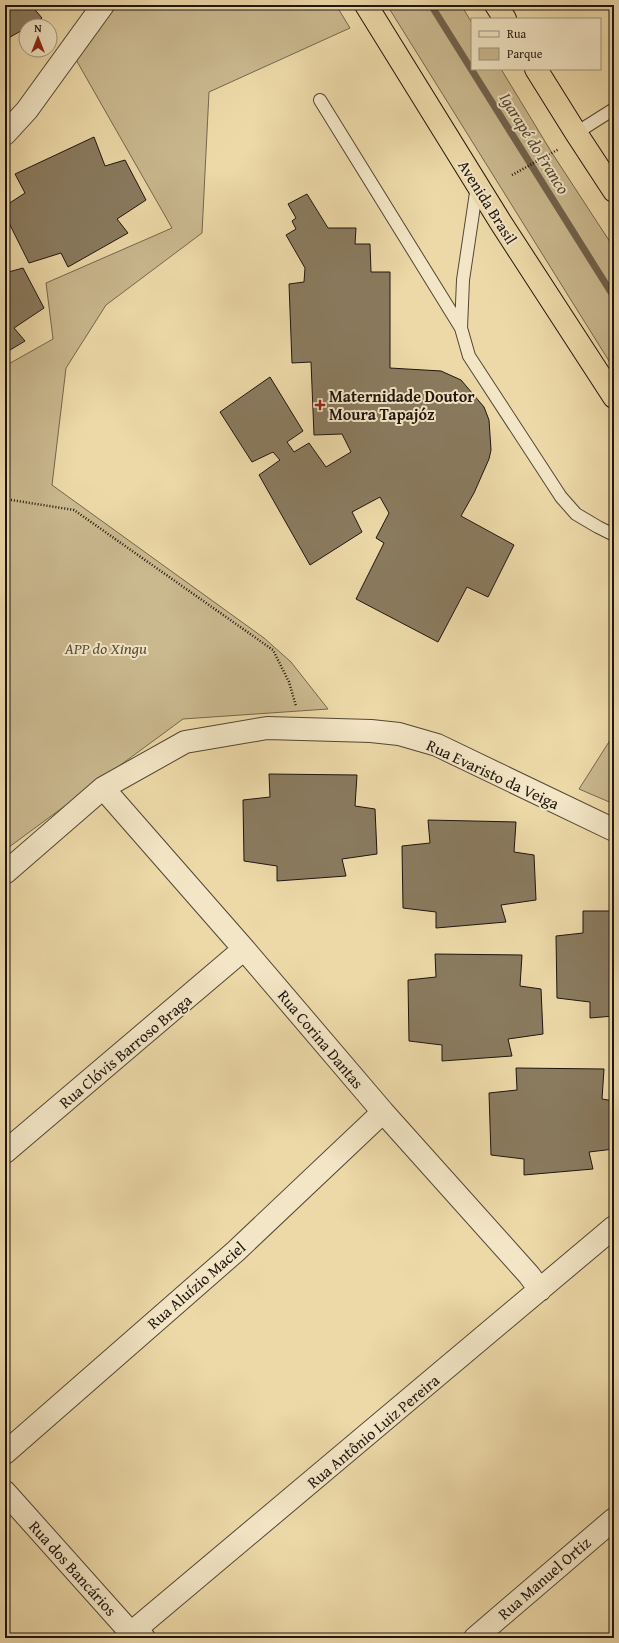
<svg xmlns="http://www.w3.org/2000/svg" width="619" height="1643" font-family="'Gentium Book Plus',serif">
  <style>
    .green { fill: #cab88e; stroke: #74664e }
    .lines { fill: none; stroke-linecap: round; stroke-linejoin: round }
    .stream { stroke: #71624c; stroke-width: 7 }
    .building { fill: #8a7b5f; stroke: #1f150f }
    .service-casing { stroke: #524635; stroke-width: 14 }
    .minor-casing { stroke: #524635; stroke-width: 24 }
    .trunk-casing { stroke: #1f150f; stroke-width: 24 }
    .path { stroke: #1f150f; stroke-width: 2.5; stroke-dasharray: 1 2; stroke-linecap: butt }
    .service { stroke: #f3e6c6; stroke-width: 12 }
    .minor { stroke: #f3e6c6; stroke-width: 22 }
    .trunk { stroke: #edd9a8; stroke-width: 22 }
    .poi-dot { fill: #8f2418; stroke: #f3e6c6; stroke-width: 1.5 }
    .labels { text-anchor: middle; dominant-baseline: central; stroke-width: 4; stroke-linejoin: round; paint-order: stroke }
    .street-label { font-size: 16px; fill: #1f150f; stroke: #f3e6c6 }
    .poi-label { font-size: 16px; font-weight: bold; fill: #1f150f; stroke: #f3e6c6; text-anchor: start }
    .park-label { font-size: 16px; font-style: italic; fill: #5b4e3b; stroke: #f3e6c6 }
    .water-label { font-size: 17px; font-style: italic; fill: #554937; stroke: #f3e6c6 }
  </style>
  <rect width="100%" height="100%" fill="#edd9a8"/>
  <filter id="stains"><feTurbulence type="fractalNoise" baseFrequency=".005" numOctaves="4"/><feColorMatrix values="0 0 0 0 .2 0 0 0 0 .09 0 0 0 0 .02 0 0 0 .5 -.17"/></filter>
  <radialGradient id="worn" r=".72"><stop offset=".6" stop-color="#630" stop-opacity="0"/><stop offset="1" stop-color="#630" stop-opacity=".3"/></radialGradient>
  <path class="green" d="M117,5H336L350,28L209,92L202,233L106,305L66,368L52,485L264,638L291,662L328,709L183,719L5,850V366L53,339L46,283L172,228L75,58Z
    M387,5H461L472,23V69H501L552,153L614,248V369Z
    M614,734V804L579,789Z"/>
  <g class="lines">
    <path class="stream" d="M431,5L614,297"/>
  </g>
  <path class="building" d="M5,5H31L42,18L29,26H26V28L5,40Z
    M94,137L105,166L125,160L146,200L117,219L128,233L68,267L61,253L29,263L5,215V206L25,193L15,174Z
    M307,194L328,228H356L355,244H370L371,272H390V368L441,371L461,380L484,407L489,420L491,450L489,459L474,493L461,516L514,545L488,597L467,587L438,642L356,599L384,543L376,538L389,513L380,497L352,512L362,532L310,565L259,475L280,460L273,452L252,462L220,412L270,377L303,431L287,442L294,452L309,443L326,467L351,452L342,434L314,435L311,362L292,363L289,284L304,282L305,268L286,235L296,229L292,221L296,218L288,204Z
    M23,268L44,308L14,328L25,341L5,353V273Z
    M269,774L357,775L355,806L375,809L377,854L342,859L346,876L277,881V866L244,861L243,800L270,797Z
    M428,820L516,822L514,852L534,855L536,900L501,905L506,922L436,928V912L403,908L402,846L430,843Z
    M583,911H614V1016L590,1018V1002L557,998L556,936L583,933Z
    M435,954L522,955L520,986L541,989L543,1034L508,1039L512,1056L442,1061V1045L409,1041L408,980L436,977Z
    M516,1068L604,1069L602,1099L614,1101V1149L589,1152L593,1169L524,1175V1159L491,1155L489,1093L517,1090Z"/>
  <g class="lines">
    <g class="service-casing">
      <path id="service" d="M320,100L461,328L469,356L561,497L576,514L598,527L614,535
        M576,133L614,109
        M461,328L463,280L477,186"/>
    </g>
    <g class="minor-casing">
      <path id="minor" d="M5,134L27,110L103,5
        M103,788L244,949L383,1112L529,1275L540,1290
        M5,873L103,788L185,742L267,728L371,731L399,734L437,745L614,830
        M5,1152L244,949
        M5,1453L236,1251L383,1112
        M5,1492L131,1633L144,1638
        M131,1633L614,1227
        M475,1638L614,1519"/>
    </g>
    <g class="trunk-casing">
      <path id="trunk" d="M366,5L501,223L614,397
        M496,5L505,19
        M536,69L576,133L614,191"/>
    </g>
    <path class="path" d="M512,175L559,149
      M5,499L74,510L273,650L289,682L296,706"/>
    <use href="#service" class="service"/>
    <use href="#minor" class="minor"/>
    <use href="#trunk" class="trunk"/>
  </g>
  <path class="poi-dot" d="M318 399h4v4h4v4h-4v4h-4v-4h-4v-4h4z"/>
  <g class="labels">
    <g class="street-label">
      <text transform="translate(488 202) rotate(58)">Avenida Brasil</text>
      <text transform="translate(493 774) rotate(25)">Rua Evaristo da Veiga</text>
      <text transform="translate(321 1039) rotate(50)">Rua Corina Dantas</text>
      <text transform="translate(125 1051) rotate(-40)">Rua Clóvis Barroso Braga</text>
      <text transform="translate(196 1285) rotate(-41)">Rua Aluízio Maciel</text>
      <text transform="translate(373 1431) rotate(-40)">Rua Antônio Luiz Pereira</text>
      <text transform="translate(73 1568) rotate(48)">Rua dos Bancários</text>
      <text transform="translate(544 1578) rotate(-41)">Rua Manuel Ortiz</text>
    </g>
    <g class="poi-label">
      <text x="329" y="396">Maternidade Doutor<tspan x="329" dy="18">Moura Tapajóz</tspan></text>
    </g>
    <g class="park-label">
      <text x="106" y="648">APP do Xingu</text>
    </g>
    <g class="water-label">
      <text transform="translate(535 143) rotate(58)">Igarapé do Franco</text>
    </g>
  </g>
  <rect width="619" height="1643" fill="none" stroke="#edd9a8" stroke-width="20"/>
  <rect x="6" y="6" width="607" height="1631" fill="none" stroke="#1f150f" stroke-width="2"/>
  <rect x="10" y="10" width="599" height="1623" fill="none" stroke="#1f150f"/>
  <rect x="471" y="18" width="130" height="52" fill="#f3e6c6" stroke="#9e927d"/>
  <rect x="479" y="31" width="20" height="6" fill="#f3e6c6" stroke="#9e927d"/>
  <text x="507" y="38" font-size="12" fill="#1f150f">Rua</text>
  <rect x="479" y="48" width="20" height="12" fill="#cab88e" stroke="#9e927d"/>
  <text x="507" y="58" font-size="12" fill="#1f150f">Parque</text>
  <g transform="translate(38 38)"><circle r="19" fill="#f3e6c6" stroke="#9e927d"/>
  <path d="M0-3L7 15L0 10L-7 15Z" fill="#8f2418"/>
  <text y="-6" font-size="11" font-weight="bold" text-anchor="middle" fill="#1f150f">N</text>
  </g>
  <rect width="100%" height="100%" filter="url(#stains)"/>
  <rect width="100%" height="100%" fill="url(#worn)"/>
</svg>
